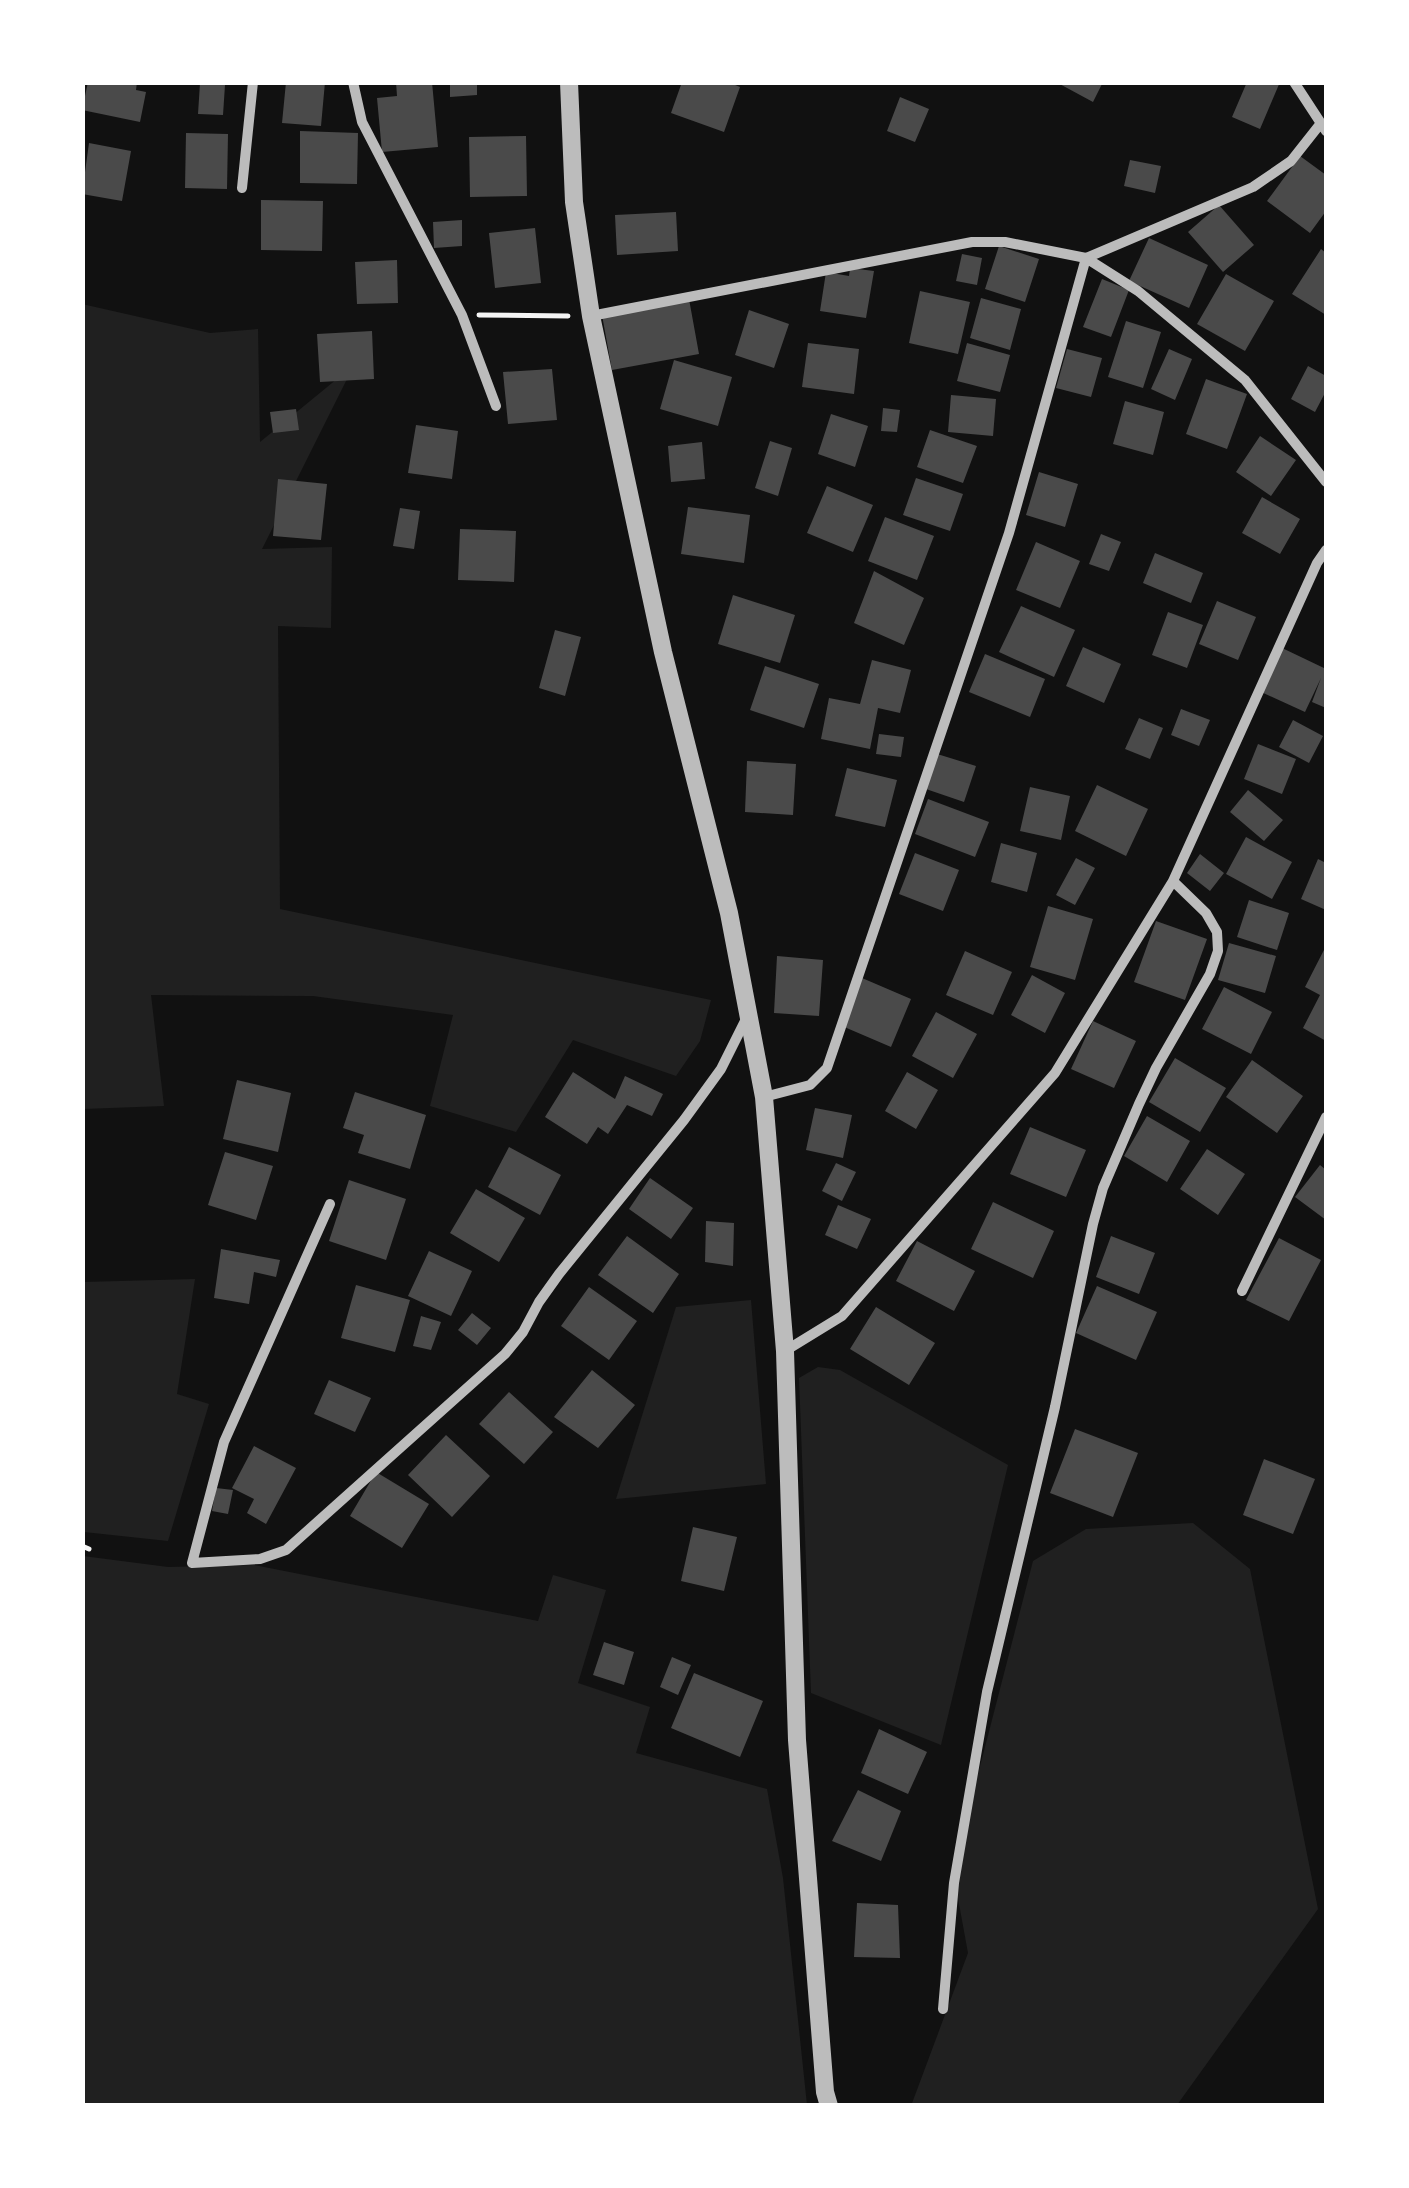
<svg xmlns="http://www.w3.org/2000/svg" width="1409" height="2188" font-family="Arial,sans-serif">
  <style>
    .green { fill: #202020 }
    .building { fill: #4a4a4a }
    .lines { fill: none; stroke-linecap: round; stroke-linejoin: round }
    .path { stroke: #f5f5f5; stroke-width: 5 }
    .minor { stroke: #bcbcbc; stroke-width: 10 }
    .tertiary { stroke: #bcbcbc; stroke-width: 18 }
  </style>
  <rect width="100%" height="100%" fill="#111"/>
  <path class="green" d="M82,304L210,333L258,329L260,442L354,365L262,549L332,547L331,628L278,626L280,909L711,1000L700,1041L676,1076L573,1040L516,1132L430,1106L453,1015L313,996L151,995L164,1106L83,1109Z
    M195,1279L177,1394L209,1404L168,1541L84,1532L83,1282Z
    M751,1300L766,1484L616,1499L676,1307Z
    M818,1367L840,1370L1008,1465L941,1745L811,1693L799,1378Z
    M1193,1523L1250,1569L1318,1909L1177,2105L911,2106L968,1953L953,1871L1033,1561L1086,1529Z
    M83,1556L168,1567L254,1565L538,1621L553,1575L606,1590L578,1683L650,1707L636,1753L767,1789L783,1878L807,2105L83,2106Z"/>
  <path class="building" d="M88,82H137L136,90L146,92L140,122L82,110Z
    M286,82H325L321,126L282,123Z
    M396,82H432L438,147L382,152L377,98L397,96Z
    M450,82H477V95L450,97Z
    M682,82H728L740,87L724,132L671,113Z
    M1056,82H1103L1093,102Z
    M1247,82H1280L1260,129L1232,117Z
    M200,83L225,85L223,115L198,114Z
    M900,97L929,109L915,142L887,131Z
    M300,131L358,133L357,184L300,183Z
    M186,133L228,134L227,189L185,188Z
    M526,136L527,196L470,197L469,137Z
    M89,143L131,151L122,201L82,194Z
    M1300,156L1326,175V211L1310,233L1267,201Z
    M1130,160L1161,166L1155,193L1124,186Z
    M261,200L323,201L322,251L261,250Z
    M1219,205L1254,245L1223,272L1188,232Z
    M676,212L678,251L617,255L615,215Z
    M462,220V246L434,248L433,222Z
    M535,228L541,283L495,288L489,233Z
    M1149,238L1208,265L1189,308L1129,281Z
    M999,246L1039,259L1025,302L985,289Z
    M1321,249L1326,253V315L1292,294Z
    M962,254L982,258L977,285L956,281Z
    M397,260L398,303L357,304L355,262Z
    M850,268L874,271L866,318L820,311L826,272L849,276Z
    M1226,274L1274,301L1245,351L1197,324Z
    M1102,279L1129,290L1111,337L1083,327Z
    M920,291L970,302L958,354L909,343Z
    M981,298L1021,309L1010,350L970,338Z
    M689,299L699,354L612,370L602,315Z
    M749,310L789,324L774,368L735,355Z
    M1126,321L1161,332L1143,388L1108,377Z
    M372,331L374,379L320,382L317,334Z
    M808,343L859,349L854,394L802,387Z
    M967,343L1010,355L1000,392L957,381Z
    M1067,349L1102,358L1091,397L1056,388Z
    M1169,349L1192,359L1175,400L1151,389Z
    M674,360L732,377L718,426L660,409Z
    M1308,366L1326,376V391L1315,412L1291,399Z
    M552,369L557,420L508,424L503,372Z
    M1206,379L1247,394L1227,449L1186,434Z
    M951,395L996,399L993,436L948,432Z
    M1125,401L1164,412L1153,455L1113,444Z
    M883,408L900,410L897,432L881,431Z
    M296,409L299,430L273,433L270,412Z
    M831,414L868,426L855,467L818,454Z
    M416,425L458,431L452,479L408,473Z
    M930,430L977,446L963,483L917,467Z
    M1260,436L1296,460L1271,496L1236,472Z
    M770,441L792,448L778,496L755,488Z
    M702,442L705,479L671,482L668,446Z
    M1039,472L1078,484L1065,527L1026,515Z
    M916,478L963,494L950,531L903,515Z
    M278,479L327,484L321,540L273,536Z
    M827,486L873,505L853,552L807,533Z
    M1262,497L1300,519L1280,554L1242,533Z
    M688,507L750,515L744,563L681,554Z
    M400,508L420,511L414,549L393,546Z
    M885,517L934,536L917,580L868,561Z
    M460,529L516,531L514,582L458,580Z
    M1101,534L1121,542L1109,571L1089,564Z
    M1036,542L1080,561L1060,608L1016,590Z
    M1155,553L1203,573L1191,603L1143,583Z
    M874,571L924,598L904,645L854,623Z
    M733,595L795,615L780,663L718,644Z
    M1217,601L1256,617L1238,660L1199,644Z
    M1021,606L1075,630L1054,677L999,652Z
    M1168,612L1203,625L1187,668L1152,655Z
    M555,630L581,637L565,696L539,688Z
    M1083,647L1121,664L1104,703L1066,686Z
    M1280,647L1326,669V708L1312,702L1321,678L1305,712L1259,691Z
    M985,654L1045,679L1030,717L969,692Z
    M872,660L911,670L900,713L878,708L870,749L821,739L829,698L860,704Z
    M765,666L819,684L804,728L750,710Z
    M1181,709L1210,720L1199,746L1171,735Z
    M1139,718L1163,728L1150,759L1125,749Z
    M1293,720L1323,736L1309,763L1279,747Z
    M879,734L904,737L901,757L876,754Z
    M1258,744L1296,759L1282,794L1244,779Z
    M934,753L976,766L964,802L923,788Z
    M747,761L796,764L793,815L745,812Z
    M847,768L897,780L885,827L835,816Z
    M1097,785L1148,809L1126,856L1075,831Z
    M1030,787L1070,796L1061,840L1020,831Z
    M1248,790L1283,820L1264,841L1230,812Z
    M928,799L989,822L975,857L915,834Z
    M1246,837L1292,862L1272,899L1226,874Z
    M1001,843L1037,853L1027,892L991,882Z
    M915,853L959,870L943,911L899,894Z
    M1200,854L1224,873L1210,891L1187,873Z
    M1076,858L1095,868L1075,905L1056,895Z
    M1318,859L1326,863V910L1301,899Z
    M1249,900L1289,913L1277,950L1237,937Z
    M1048,906L1093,919L1075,980L1030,967Z
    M1156,921L1207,939L1185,1000L1134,982Z
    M1229,943L1276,956L1265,993L1218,980Z
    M1326,946V1041L1303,1028L1320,995L1305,987Z
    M965,951L1012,972L993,1015L946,995Z
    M777,956L823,960L819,1016L774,1013Z
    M1032,975L1065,993L1045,1033L1011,1015Z
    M862,978L911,999L891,1047L842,1026Z
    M1224,987L1272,1012L1251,1054L1202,1029Z
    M936,1012L977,1034L953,1078L912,1056Z
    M1093,1021L1136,1041L1114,1088L1071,1069Z
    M1175,1058L1226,1088L1200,1132L1149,1102Z
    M1252,1060L1303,1096L1277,1133L1226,1097Z
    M573,1072L615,1099L625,1076L663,1094L652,1116L627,1105L608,1134L598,1127L587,1144L545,1117Z
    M907,1072L938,1090L916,1129L885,1111Z
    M237,1080L291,1093L278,1152L223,1139Z
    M355,1092L426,1115L410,1169L358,1153L364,1135L343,1128Z
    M815,1108L852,1115L843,1158L806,1150Z
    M1147,1116L1190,1141L1167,1182L1124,1156Z
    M1030,1127L1086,1150L1066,1197L1010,1174Z
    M509,1147L561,1175L540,1215L488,1187Z
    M1207,1149L1245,1174L1218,1215L1180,1189Z
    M225,1152L273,1166L256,1220L208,1205Z
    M836,1163L856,1172L842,1201L822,1191Z
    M1320,1165L1326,1170V1220L1295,1197Z
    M650,1178L693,1208L671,1239L629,1209Z
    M349,1180L406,1199L386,1260L329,1241Z
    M476,1189L525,1218L499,1262L450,1233Z
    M993,1202L1054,1231L1033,1278L971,1249Z
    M838,1205L871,1219L857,1249L825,1235Z
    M706,1221L734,1223L733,1266L705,1262Z
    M627,1236L679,1274L653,1313L598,1275Z
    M1111,1236L1155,1253L1139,1294L1096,1277Z
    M1279,1238L1321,1260L1289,1321L1246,1300Z
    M917,1241L975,1271L954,1311L896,1281Z
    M221,1249L280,1260L276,1277L254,1272L249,1304L214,1298Z
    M429,1251L472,1271L451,1316L408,1296Z
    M356,1285L410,1300L395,1352L341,1338Z
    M1097,1286L1157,1312L1136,1360L1076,1333Z
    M589,1287L637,1321L609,1360L561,1326Z
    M876,1307L935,1343L909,1385L850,1349Z
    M472,1313L491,1328L477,1345L458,1330Z
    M421,1316L441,1322L431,1350L413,1346Z
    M592,1370L635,1405L598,1448L554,1417Z
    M329,1380L371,1398L355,1432L314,1414Z
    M509,1392L553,1432L524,1464L479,1424Z
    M1075,1429L1138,1453L1113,1517L1050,1493Z
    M446,1435L490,1476L452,1517L408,1475Z
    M254,1446L296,1468L266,1524L247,1513L254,1499L232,1488Z
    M1264,1459L1315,1479L1293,1534L1243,1515Z
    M376,1472L429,1504L402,1548L350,1516Z
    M216,1488L233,1490L228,1514L212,1511Z
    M693,1527L737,1537L724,1591L681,1581Z
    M604,1642L634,1652L624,1685L593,1675Z
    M672,1657L691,1665L678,1695L660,1687Z
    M694,1673L763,1701L740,1757L671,1728Z
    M879,1729L927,1752L908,1794L861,1773Z
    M858,1790L901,1811L881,1861L832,1841Z
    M857,1903L898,1905L900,1958L854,1957Z"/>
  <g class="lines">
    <path class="path" d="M479,315L568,316
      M82,1546L89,1549"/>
    <path class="minor" d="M353,82L362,122L462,315L496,406
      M1294,82L1326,131
      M242,188L253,82
      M591,316L972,242H1005L1086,258L1253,187L1291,161L1321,123
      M764,1097L810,1085L827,1068L1009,533L1086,258L1138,291L1245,380L1326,482
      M330,1204L224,1442L192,1563L260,1559L286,1550L505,1354L523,1332L539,1302L559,1274L684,1120L721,1069L746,1019
      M1242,1291L1326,1117
      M785,1351L842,1316L1055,1073L1173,881L1317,563L1326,550
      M943,2009L954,1883L987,1692L1055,1407L1093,1224L1103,1188L1139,1104L1156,1068L1210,974L1218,951L1217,932L1206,913L1173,881"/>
    <path class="tertiary" d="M569,82L574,202L591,316L663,652L729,913L764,1097L785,1351L797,1740L825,2092L829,2106"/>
  </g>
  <rect width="1409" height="2188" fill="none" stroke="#ffffff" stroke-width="170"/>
</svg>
